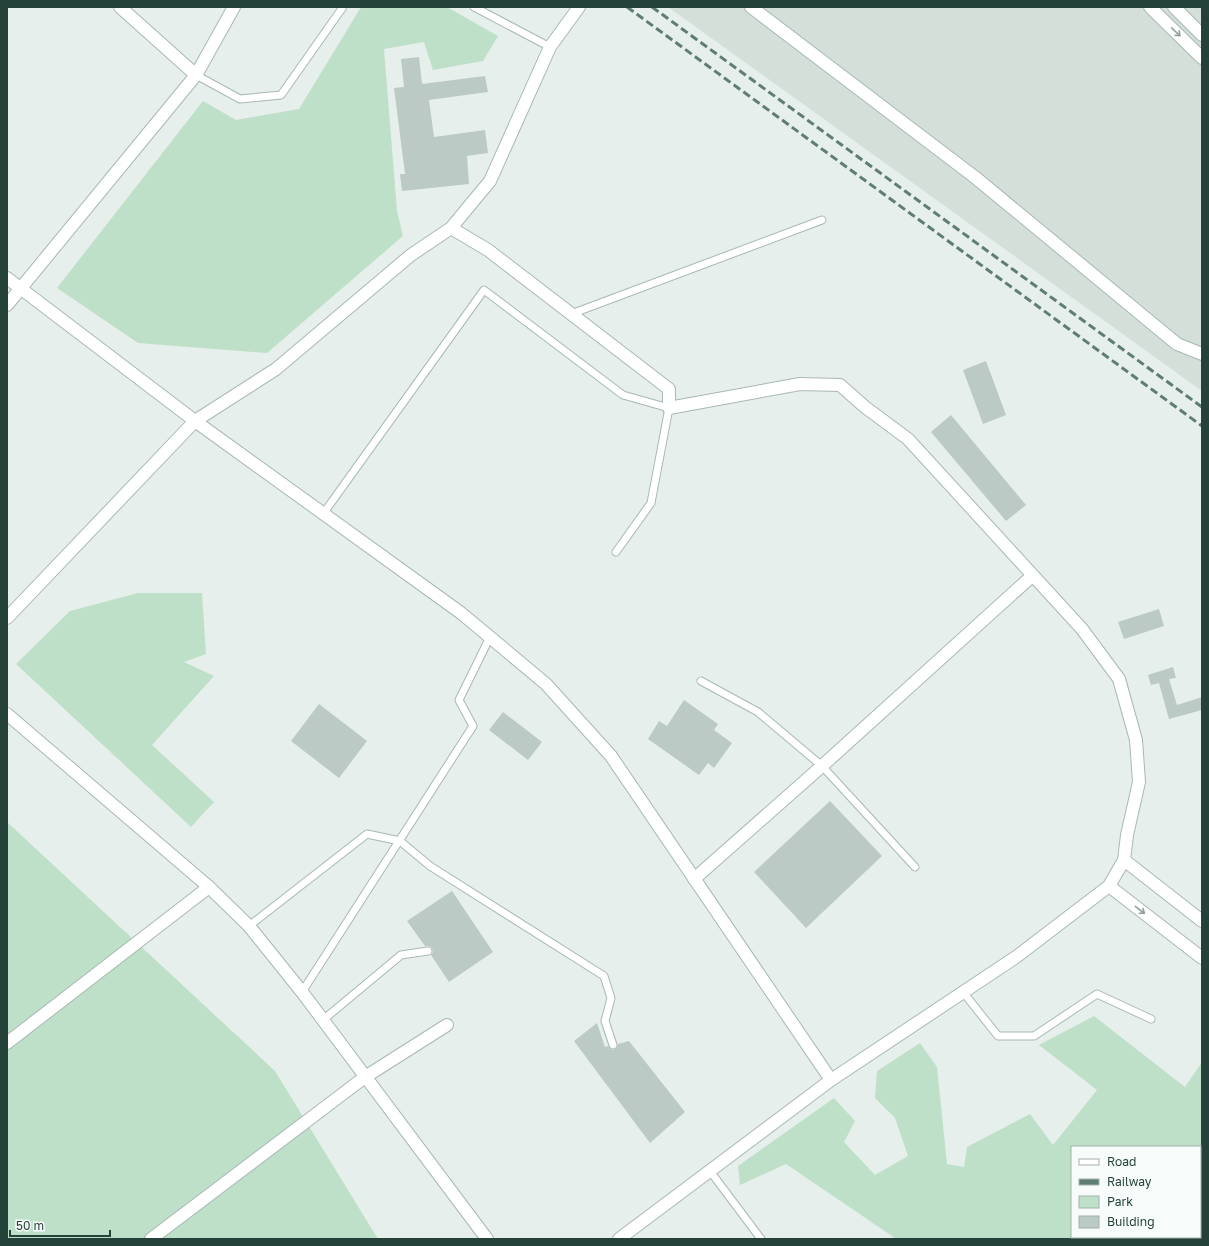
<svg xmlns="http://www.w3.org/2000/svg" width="1209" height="1246" font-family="'Golos Text',sans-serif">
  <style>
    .built { fill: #d4dfda }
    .green { fill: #bfe0c8; fill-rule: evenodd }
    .building { fill: #bbcac4 }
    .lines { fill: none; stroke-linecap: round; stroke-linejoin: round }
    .service-casing { stroke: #a8b8b2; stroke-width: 9 }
    .minor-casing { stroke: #a8b8b2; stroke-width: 14 }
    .tertiary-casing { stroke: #a8b8b2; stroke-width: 14 }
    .service { stroke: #fff; stroke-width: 7 }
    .minor { stroke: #fff; stroke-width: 12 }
    .tertiary { stroke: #fff; stroke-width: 12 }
    .rail { stroke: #5f7d75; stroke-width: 3; stroke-dasharray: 8 4; stroke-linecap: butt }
    .oneway { stroke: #92a09c }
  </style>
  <rect width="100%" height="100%" fill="#e6efeb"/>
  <path class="built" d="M668,7H1202V391Z"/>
  <path class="green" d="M361,7H447L498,36L483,61L433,70L424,42L384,49L397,211L403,236L267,353L138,343L57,288L203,101L236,120L299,109Z
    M138,593H202L206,654L184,662L214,676L152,745L214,802L191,827L16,664L70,611Z
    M7,822L275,1071L378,1239H7Z
    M1094,1016L1185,1087L1202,1062V1239H895L892,1236L786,1164L740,1185L738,1166L834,1098L855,1121L844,1142L875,1175L908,1156L895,1118L875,1098L877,1071L920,1043L937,1067L947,1164L964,1167L967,1147L1030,1114L1053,1145L1097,1090L1039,1045ZM1072,1147H1200V1237H1072Z"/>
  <path class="building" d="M419,57L422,84L485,76L488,92L429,100L434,137L485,130L488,153L467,156L469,184L402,191L400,174H405L394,88L404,87L401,59Z
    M986,361L1006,415L983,424L963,370Z
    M951,415L1026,505L1006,521L931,432Z
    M1159,609L1164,626L1124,639L1118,622Z
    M1173,667L1176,678L1169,679L1177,705L1202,697V710L1169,719L1159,683L1151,685L1148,675Z
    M684,700L718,724L714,730L732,743L714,768L708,763L699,775L648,739L659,721L667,726Z
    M319,704L367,741L339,778L291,741Z
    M503,712L542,742L528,760L489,730Z
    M830,801L882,856L806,928L754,872Z
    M452,891L493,952L449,982L431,955L433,952L432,948L429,946H425L407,921Z
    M597,1023L605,1047L608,1046L610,1049L614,1050L617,1048L618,1044L629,1041L685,1112L650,1143L574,1041Z"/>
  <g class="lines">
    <g class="service-casing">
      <path id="service" d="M474,7L550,47
        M196,75L240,99L281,95L343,7
        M571,314L822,220
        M323,514L484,290L623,395L669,408L651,503L616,552
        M701,681L758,712L822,766L915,867
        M249,926L367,834L400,841L430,866L604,976L611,998L605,1021L613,1045
        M302,992L473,726L459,700L490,637
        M963,992L998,1036H1034L1097,994L1151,1019
        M323,1020L401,955L428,951
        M710,1171L761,1239"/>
    </g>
    <g class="minor-casing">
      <path id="minor" d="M751,7L976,178L1177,344L1202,354
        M1150,7L1202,58
        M1174,7L1202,35
        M7,305L196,75L234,7
        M694,879L822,766L1032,576
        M7,1043L209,887
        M151,1239L365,1077L447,1025"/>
    </g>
    <g class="tertiary-casing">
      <path id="tertiary" d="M120,7L196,75
        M451,228L488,250L669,389V408L800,384L840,385L865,407L908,439L1082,629L1119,679L1136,740L1139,782L1127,835L1124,860L1109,886L1016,957L831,1080L619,1239
        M7,278L195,421L461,613L546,684L611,756L831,1080
        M7,618L195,421L276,369L411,255L451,228L490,181L550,47L579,7
        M7,714L209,887L249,926L302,992L487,1239
        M1124,860L1202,921
        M1109,886L1202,958"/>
    </g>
    <use href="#service" class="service"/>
    <use href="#minor" class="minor"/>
    <use href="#tertiary" class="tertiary"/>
    <path class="rail" d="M627,7L1202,426
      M652,7L1202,407"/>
  </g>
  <defs><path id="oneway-shaft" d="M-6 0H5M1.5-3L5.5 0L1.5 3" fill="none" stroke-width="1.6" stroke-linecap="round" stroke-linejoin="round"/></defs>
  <g class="oneway">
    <use href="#oneway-shaft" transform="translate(1176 32) rotate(44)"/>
    <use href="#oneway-shaft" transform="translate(1140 910) rotate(37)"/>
  </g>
  <rect width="1209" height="1246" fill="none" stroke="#24423a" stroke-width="16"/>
  <rect x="1071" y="1146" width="130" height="92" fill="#f7fbf9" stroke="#a3b1ad"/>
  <rect x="1079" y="1159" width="20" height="6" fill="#ffffff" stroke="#a3b1ad"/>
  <text x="1107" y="1166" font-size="12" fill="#24423a">Road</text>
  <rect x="1079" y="1179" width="20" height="6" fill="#5f7d75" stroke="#a3b1ad"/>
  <text x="1107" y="1186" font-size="12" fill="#24423a">Railway</text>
  <rect x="1079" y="1196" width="20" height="12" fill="#bfe0c8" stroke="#a3b1ad"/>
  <text x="1107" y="1206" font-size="12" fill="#24423a">Park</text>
  <rect x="1079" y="1216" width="20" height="12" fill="#bbcac4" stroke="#a3b1ad"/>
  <text x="1107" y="1226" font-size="12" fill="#24423a">Building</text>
  <path d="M10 1230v6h100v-6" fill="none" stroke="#24423a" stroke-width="2"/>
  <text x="16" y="1230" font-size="12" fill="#24423a" stroke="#f7fbf9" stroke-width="3" paint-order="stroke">50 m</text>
</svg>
